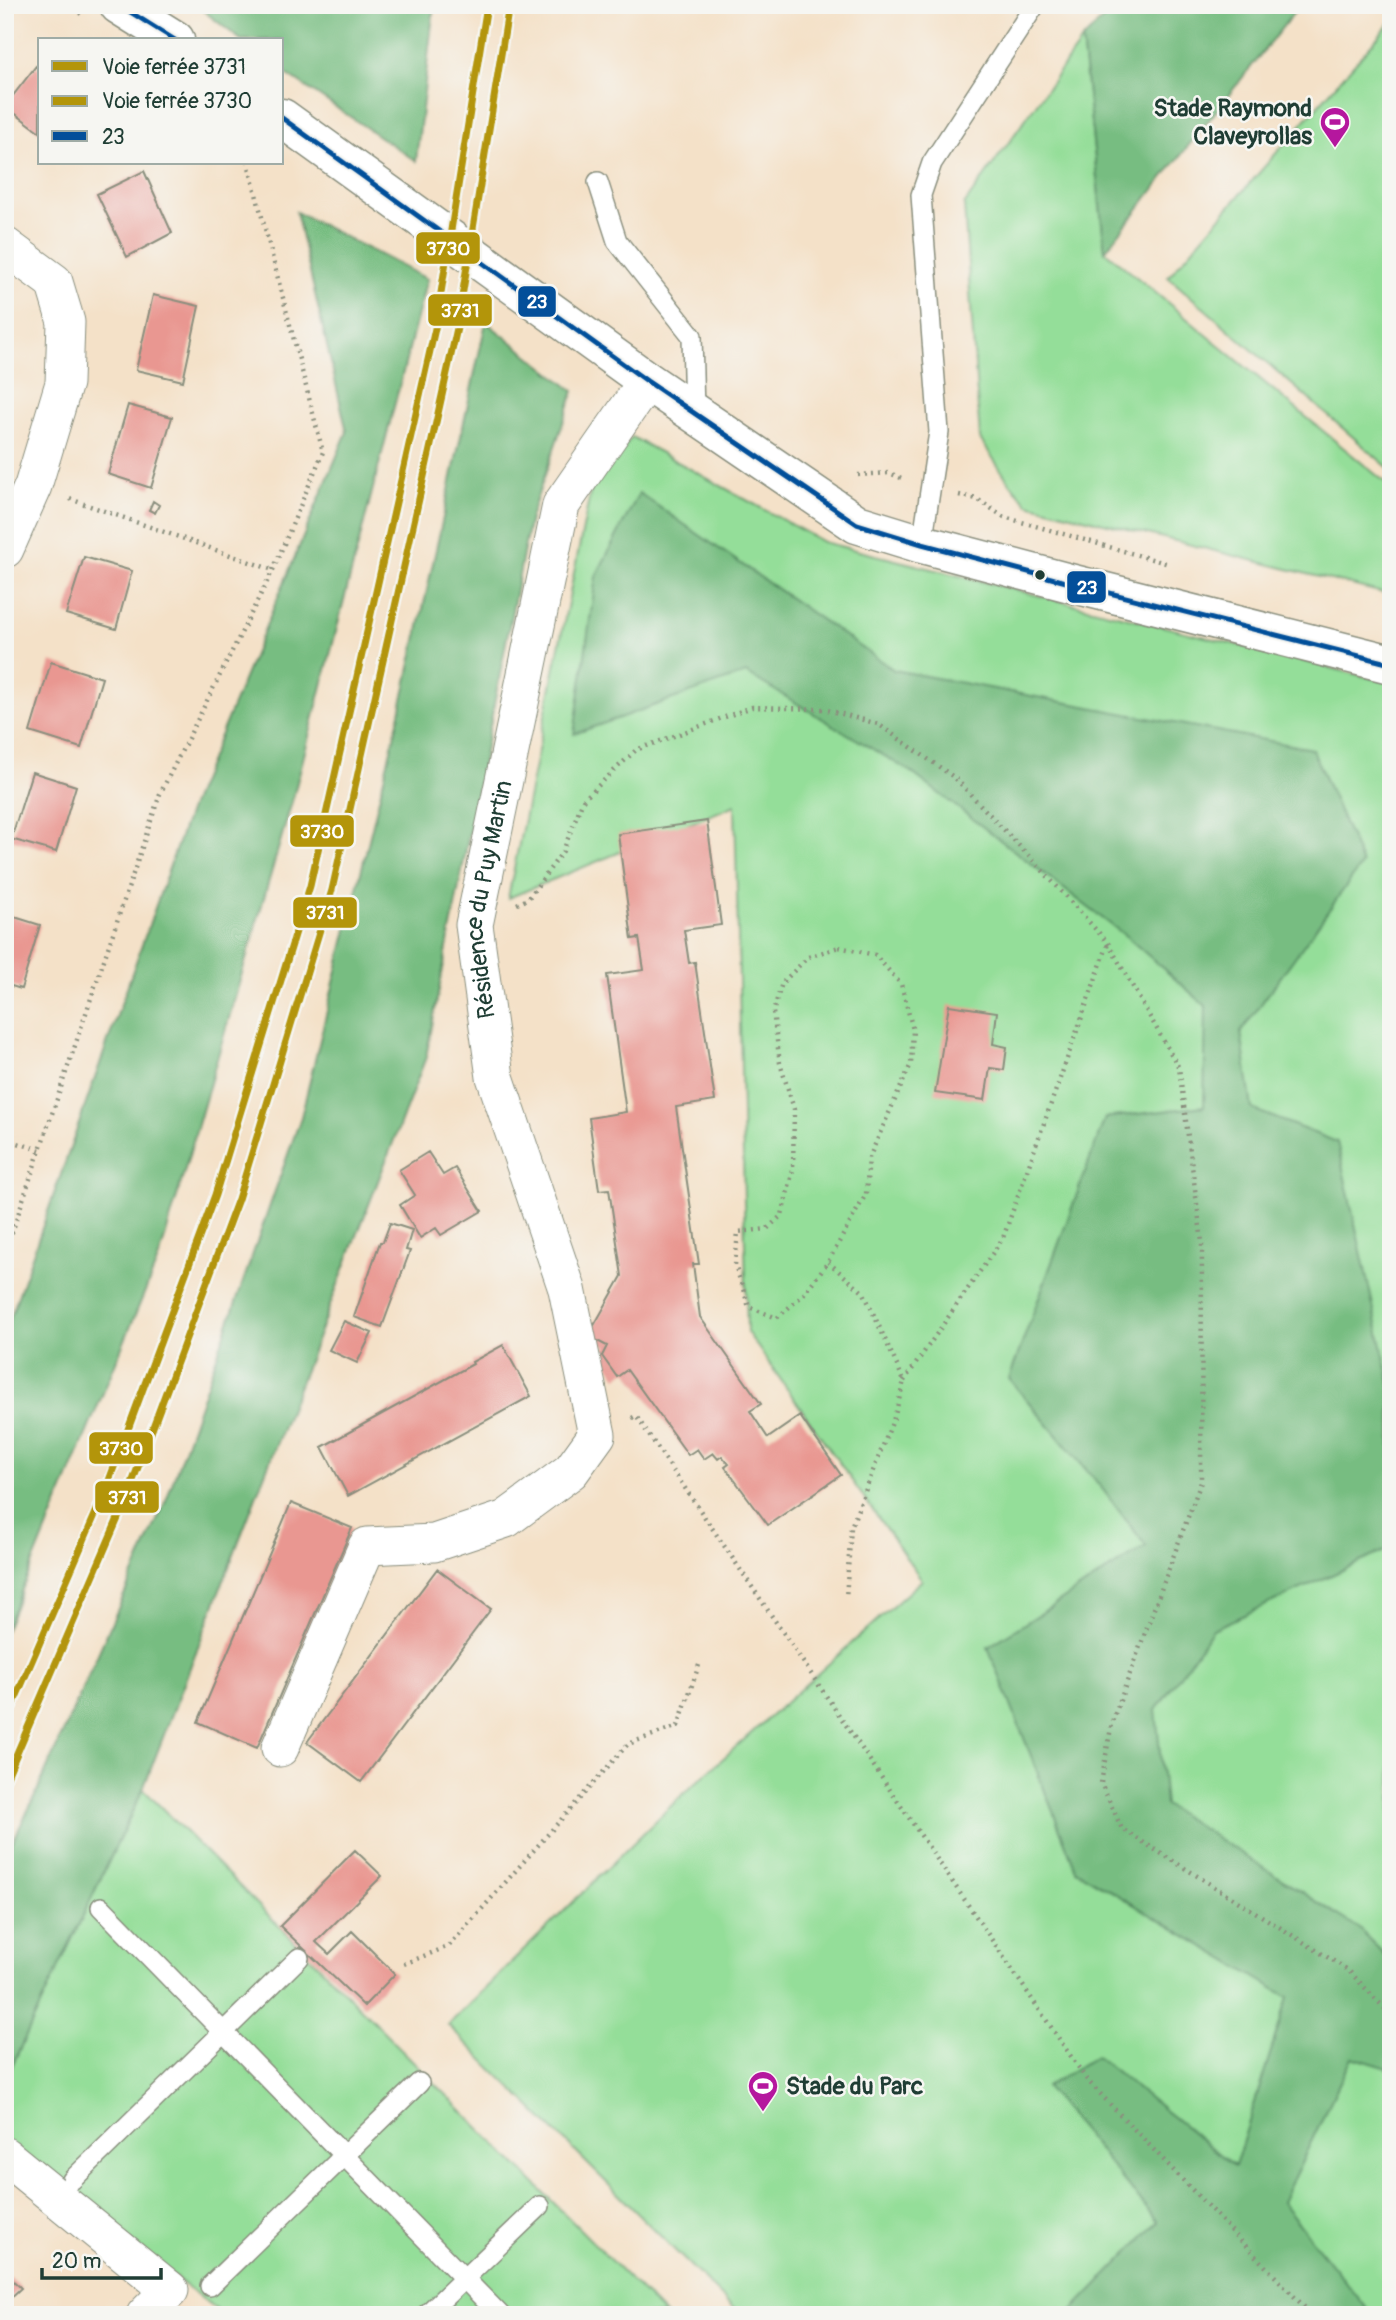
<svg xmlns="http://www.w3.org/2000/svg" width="1396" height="2320" font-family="Pangolin,sans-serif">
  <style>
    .green { fill: #94de99; stroke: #5a8e66; stroke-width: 2 }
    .forest { fill: #77bd81; stroke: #4b7d5a; stroke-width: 2 }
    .building { fill: #e99791 }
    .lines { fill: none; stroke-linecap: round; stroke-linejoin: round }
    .service-casing { stroke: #8a8f7e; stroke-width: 22 }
    .minor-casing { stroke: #8a8f7e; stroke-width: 39 }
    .tertiary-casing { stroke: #8a8f7e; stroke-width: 41 }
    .path { stroke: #8a8f7e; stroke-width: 4.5; stroke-dasharray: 2 5; stroke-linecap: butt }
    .service { stroke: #fff; stroke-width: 19 }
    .minor { stroke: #fff; stroke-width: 37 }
    .tertiary { stroke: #fff; stroke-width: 38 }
    .bus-1-casing { stroke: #f6f6f2; stroke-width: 10 }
    .bus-1 { stroke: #034f9a; stroke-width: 5 }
    .rail-1-casing { stroke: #f6f6f2; stroke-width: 12 }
    .rail-2-casing { stroke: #f6f6f2; stroke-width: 12 }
    .rail-1 { stroke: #b3950a; stroke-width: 7 }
    .rail-2 { stroke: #b3950a; stroke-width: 7 }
    .bus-dot { fill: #1f3d34; stroke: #f6f6f2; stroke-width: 2.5 }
    .labels { text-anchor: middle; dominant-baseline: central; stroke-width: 5; stroke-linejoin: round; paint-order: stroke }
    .poi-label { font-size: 24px; font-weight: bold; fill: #1f3d34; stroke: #f6f6f2; text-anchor: end }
    .street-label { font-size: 24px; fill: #1f3d34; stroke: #f6f6f2 }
    .line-badge { stroke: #f6f6f2; stroke-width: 2.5 }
    .badge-label { font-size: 19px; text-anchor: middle; font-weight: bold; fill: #fff }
  </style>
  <rect width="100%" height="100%" fill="#f6f6f2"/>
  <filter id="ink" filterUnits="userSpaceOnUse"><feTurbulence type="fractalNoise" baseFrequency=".0143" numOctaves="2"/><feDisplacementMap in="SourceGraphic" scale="14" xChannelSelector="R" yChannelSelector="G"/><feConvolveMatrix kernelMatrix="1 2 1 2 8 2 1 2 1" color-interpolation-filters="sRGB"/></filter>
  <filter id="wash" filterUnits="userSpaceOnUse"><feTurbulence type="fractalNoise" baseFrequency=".00686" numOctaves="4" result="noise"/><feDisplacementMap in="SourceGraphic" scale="28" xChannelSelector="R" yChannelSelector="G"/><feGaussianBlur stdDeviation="1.57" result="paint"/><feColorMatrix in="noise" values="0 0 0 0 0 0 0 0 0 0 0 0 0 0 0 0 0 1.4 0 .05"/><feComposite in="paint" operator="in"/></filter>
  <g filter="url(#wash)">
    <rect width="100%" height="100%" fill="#f4e1c8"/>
    <path class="green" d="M1391,22V470L1168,277Z
      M1082,40L1105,251L1391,487V595L1028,504L1009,482L980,439L964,205Z
      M632,437L823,542L1391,683V2315H740L448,2025L679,1798L922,1580L747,1332L735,805L508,898L591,489Z
      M143,1789L665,2315H223L5,2143V2080Z"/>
    <path class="forest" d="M196,5H434L416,161L282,71V40H241Z
      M1117,5H1300L1105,251L1082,40Z
      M296,212L427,279L293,798L160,1255L5,1631V1333L192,803L347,432Z
      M486,322L574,391L530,518L426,1057L143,1789L5,2080V1857L35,1796L167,1498L301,1117L400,713Z
      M639,493L894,670L1312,749L1362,864L1241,1032L1252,1109L1337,1142L1391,1387V1548L1213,1629L1156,1710L1165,1805L1357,1927L1391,1961V2069L1352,2057L1282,2202L1372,2315H1068L1158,2222L1046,2087L1096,2056L1235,2166L1288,1997L1076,1870L988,1647L1146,1546L1100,1486L1009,1379L1105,1118L1204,1106L1206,1006L1127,937L911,772L746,673L574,734L596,576Z"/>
    <g id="blocks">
      <path class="building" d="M36,66L40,69V132L5,106Z
        M144,171L172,233L127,257L97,194Z
        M153,295L199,306L183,381L136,370Z
        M128,405L172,417L151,488L108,474Z
        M153,501L159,505L155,513L149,510Z
        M84,557L132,571L116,629L66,614Z
        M51,662L102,678L81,748L30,732Z
        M32,772L76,786L56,852L11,839Z
        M707,821L721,925L684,930L689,963L695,962L715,1101L676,1107L699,1264H693L700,1317L761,1404L750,1411L768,1438L800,1416L841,1475L768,1525L725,1467L729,1464L722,1456L718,1459L713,1453L704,1459L697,1449L688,1455L627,1370L617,1377L602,1356L607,1346L588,1336L622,1276L609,1189L599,1190L589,1118L626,1112L607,975L644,970L639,938L632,939L618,834Z
        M5,914L40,925L21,989L5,984Z
        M949,1005L997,1012L993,1044L1007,1047L1004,1070L990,1068L985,1100L935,1093Z
        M428,1152L443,1175L455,1168L482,1211L441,1235L436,1228L420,1238L400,1205L415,1195L399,1170Z
        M390,1223L412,1230L406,1250L410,1251L382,1327L354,1317L380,1242H383Z
        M344,1321L372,1333L357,1363L329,1350Z
        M503,1345L531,1396L348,1496L322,1447L473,1364L472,1362Z
        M291,1503L352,1528L257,1748L198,1722Z
        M437,1569L491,1609L361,1782L307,1742Z
        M355,1850L382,1876L316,1942L329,1954L352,1931L395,1974L364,2006L280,1926Z
        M5,2273L21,2288L5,2303Z"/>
    </g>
  </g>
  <g filter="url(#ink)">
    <use href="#blocks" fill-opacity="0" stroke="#8a8f7e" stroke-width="2"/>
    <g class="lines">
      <g class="service-casing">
        <path id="service" d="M598,182L617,241L692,336L694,412
          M922,544L939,432L921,195L932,163L1035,5
          M101,1907L500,2315
          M72,2180L299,1958
          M210,2286L419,2083
          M426,2315L540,2206"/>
      </g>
      <g class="minor-casing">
        <g id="minor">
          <path d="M5,246L54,282L66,322L64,383L33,486L5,549"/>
          <path id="s1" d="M280,1748L367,1546L434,1543L506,1519L571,1471L597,1435L567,1289L495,1077L474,925L561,505L647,381"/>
          <path d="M5,2156L170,2290L145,2315"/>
        </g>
      </g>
      <g class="tertiary-casing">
        <path id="tertiary" d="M119,5L175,40
          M282,118L647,381L857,524L922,544L1070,583L1391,664"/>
      </g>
      <path class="path" d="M68,5L81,14
        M858,475L889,473L904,479
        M959,495L977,499L1004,517L1169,564
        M70,499L273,570
        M517,904L528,899L563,851L583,800L636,750L752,707L824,709L878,724L955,778L1043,871L1108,943L1179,1068L1202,1242L1201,1482L1112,1722L1101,1783L1122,1829L1348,1970L1391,2015
        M839,947L875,955L901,984L913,1030L911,1064L869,1158L866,1194L828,1262L803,1295L777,1318L749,1307L735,1265L738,1232L767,1229L782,1215L793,1170L794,1109L780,1063L773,1012L782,983L808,957Z
        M5,1139L40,1150
        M5,1253L160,794L273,570L323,452L248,163
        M828,1262L864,1293L904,1381L895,1415L851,1527L846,1598
        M904,1381L1003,1238L1108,944
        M632,1418L636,1416L1087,2080L1312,2315
        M404,1964L449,1946L628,1744L678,1726L700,1662"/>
      <use href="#service" class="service"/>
      <use href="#minor" class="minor"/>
      <use href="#tertiary" class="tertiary"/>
      <g class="bus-1-casing">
        <path id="bus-1" d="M119,5L175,40
          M282,118L647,381L857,524L922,544L1070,583L1391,664"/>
      </g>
      <use href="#bus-1" class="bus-1"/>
      <g class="rail-1-casing">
        <path id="rail-1" d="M5,1781L125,1502L238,1199L332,890L457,328L509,5"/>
      </g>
      <g class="rail-2-casing">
        <path id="rail-2" d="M5,1723L104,1494L215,1195L310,886L436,324L487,5"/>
      </g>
      <use href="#rail-1" class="rail-1"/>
      <use href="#rail-2" class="rail-2"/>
    </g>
  </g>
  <defs>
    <g id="stadium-pin" transform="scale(1.575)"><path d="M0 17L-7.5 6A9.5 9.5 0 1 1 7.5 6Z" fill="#b5179e" stroke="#f6f6f2"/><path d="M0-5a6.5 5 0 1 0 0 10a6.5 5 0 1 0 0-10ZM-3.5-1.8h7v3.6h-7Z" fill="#fff"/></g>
  </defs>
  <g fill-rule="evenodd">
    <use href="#stadium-pin" x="1335" y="122"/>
    <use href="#stadium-pin" x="763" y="2086"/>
  </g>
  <circle class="bus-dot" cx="1040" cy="575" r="6"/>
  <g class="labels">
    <g class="poi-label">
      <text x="1312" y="108">Stade Raymond<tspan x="1312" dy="28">Claveyrollas</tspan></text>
      <text x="786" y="2086" text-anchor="start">Stade du Parc</text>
    </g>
    <g class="street-label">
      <text stroke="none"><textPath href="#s1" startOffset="1041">Résidence du Puy Martin</textPath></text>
    </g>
  </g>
  <g class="line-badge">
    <rect x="415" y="231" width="66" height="34" rx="7" fill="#b3950a"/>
    <rect x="517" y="285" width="40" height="33" rx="7" fill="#034f9a"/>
    <rect x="427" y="293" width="66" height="34" rx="7" fill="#b3950a"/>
    <rect x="1066" y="570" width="41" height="34" rx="7" fill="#034f9a"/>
    <rect x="289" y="814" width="66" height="34" rx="7" fill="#b3950a"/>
    <rect x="292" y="896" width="66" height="33" rx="7" fill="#b3950a"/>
    <rect x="88" y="1431" width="66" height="34" rx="7" fill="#b3950a"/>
    <rect x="94" y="1480" width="66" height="34" rx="7" fill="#b3950a"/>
  </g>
  <g class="badge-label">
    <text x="448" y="255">3730</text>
    <text x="537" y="308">23</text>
    <text x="460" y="317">3731</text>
    <text x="1087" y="594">23</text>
    <text x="322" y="838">3730</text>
    <text x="325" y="919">3731</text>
    <text x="121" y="1455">3730</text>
    <text x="127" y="1504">3731</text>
  </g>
  <rect width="1396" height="2320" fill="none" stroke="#f6f6f2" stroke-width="28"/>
  <rect x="38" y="38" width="245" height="126" fill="#f6f6f2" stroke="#a0aca6" stroke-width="2"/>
  <rect x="52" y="61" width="35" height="10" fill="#b3950a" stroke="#a0aca6" stroke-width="2"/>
  <text x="102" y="74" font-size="21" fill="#1f3d34">Voie ferrée 3731</text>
  <rect x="52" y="96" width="35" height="10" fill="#b3950a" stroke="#a0aca6" stroke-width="2"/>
  <text x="102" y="108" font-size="21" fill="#1f3d34">Voie ferrée 3730</text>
  <rect x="52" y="131" width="35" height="10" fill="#034f9a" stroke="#a0aca6" stroke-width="2"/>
  <text x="102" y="144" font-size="21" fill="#1f3d34">23</text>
  <path d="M42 2268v10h119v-10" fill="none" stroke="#1f3d34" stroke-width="3.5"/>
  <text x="52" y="2268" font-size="21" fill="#1f3d34" stroke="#f6f6f2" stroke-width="5" paint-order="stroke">20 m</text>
</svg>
